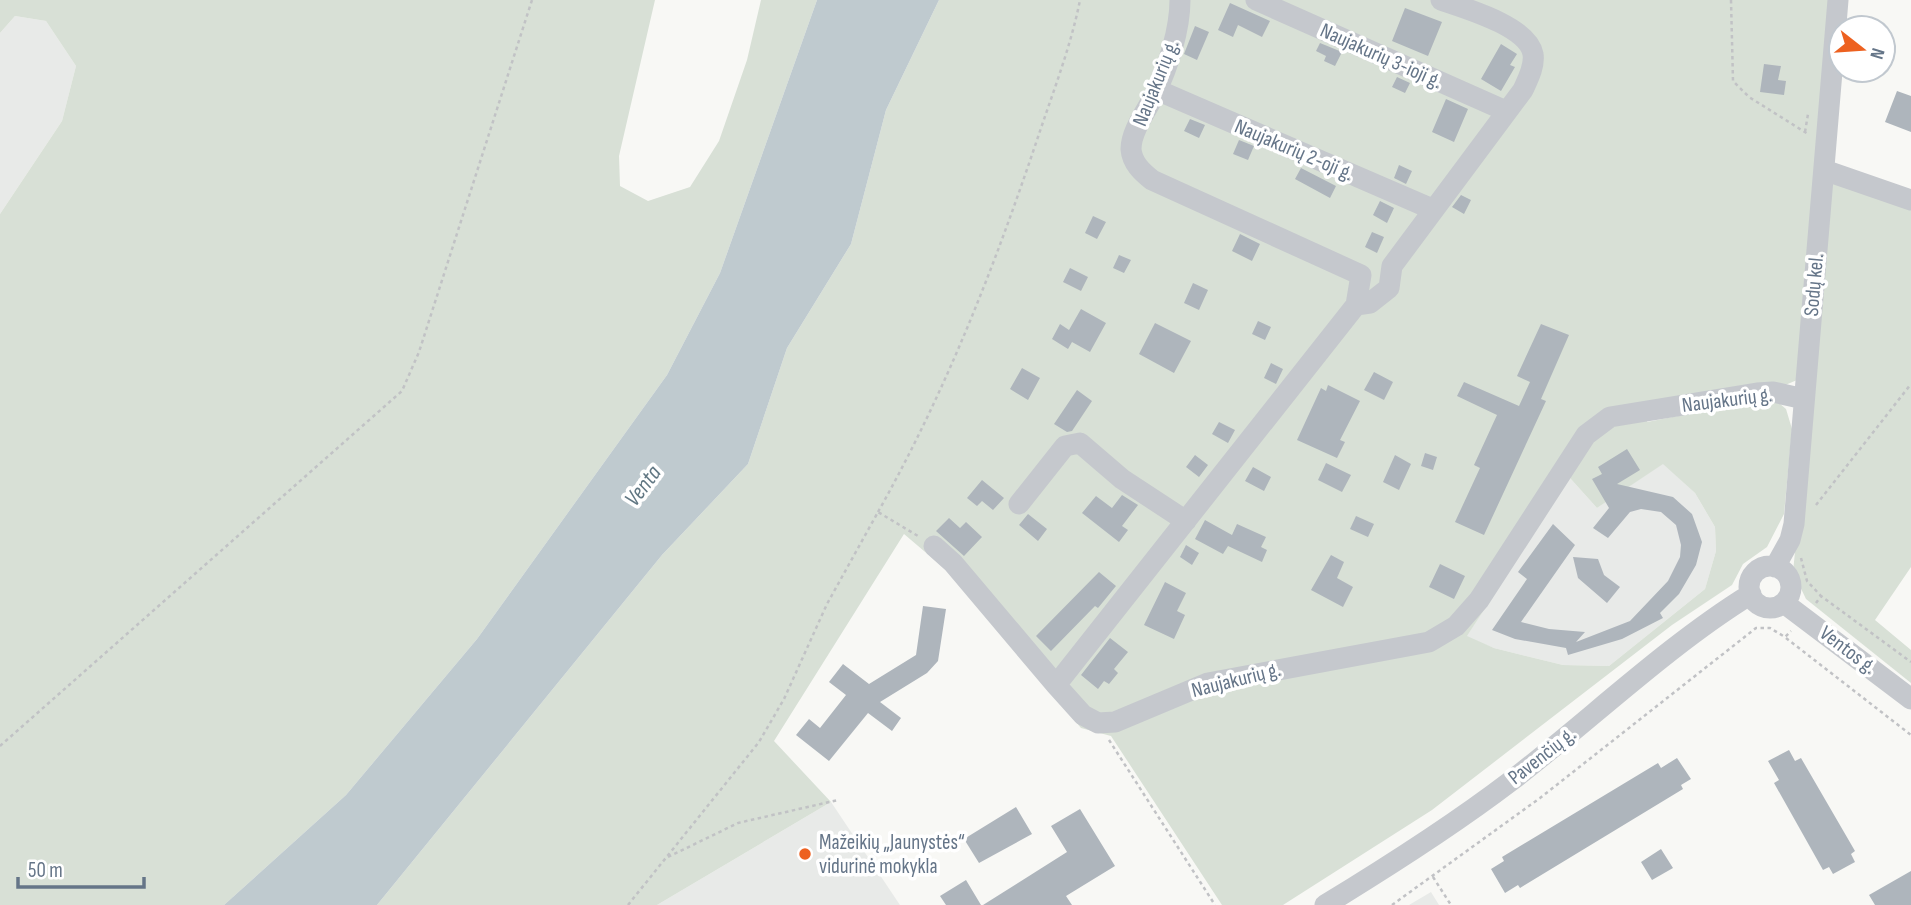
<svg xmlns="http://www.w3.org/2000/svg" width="1911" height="905" font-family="'Sofia Sans Condensed',sans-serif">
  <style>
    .built { fill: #e8eae8 }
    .green { fill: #d8e0d6; fill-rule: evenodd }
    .water { fill: #bfcacf }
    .building { fill: #aeb5bc }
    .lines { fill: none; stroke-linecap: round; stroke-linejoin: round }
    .path { stroke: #c1c2c5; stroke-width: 2.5; stroke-dasharray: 3.5 3.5; stroke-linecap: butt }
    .minor { stroke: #c5c8cd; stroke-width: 21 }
    .poi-dot { fill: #ed6120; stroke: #fff; stroke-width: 2.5 }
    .labels { text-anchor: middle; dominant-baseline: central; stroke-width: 7; stroke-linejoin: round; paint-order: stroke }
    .street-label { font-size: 21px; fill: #657588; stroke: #fff }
    .poi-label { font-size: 21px; fill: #657588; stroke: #fff; text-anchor: start }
    .water-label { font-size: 23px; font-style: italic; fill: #617783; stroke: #fff }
  </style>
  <rect width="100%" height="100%" fill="#f8f8f5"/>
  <path class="built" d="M15,16L46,21L76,66L62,121L0,214V33Z
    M1663,463L1695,493L1715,527L1716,551L1705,589L1609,666L1563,665L1494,648L1466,637L1570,478L1597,508Z
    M831,802L900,905H657Z
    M1431,892L1439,905H1409Z"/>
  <path class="green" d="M0,0H655L619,156L620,186L648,201L690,187L719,141L747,60L761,0H817L720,273L667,375L477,639L346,795L224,905H0V214L62,121L76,66L46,21L15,16L0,33Z
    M939,0H1833L1797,380L1783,386L1651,405L1647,422L1754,401L1779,403L1786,409L1792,429L1784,514L1767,547L1743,564L1732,585L1672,625L1432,810L1283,905H1222L1111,736L1081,728L951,574L904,534L774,741L831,802L657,905H377L662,555L748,464L787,348L851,244L886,110ZM1663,464L1695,493L1715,527L1716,551L1705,589L1609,666L1563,665L1494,648L1467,636L1570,478L1597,508Z
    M1832,182L1911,210V567L1875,620L1911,650V683L1806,599L1793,572Z"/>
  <path class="water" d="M817,0H939L886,110L851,244L787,348L748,464L662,555L377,905H224L346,795L477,639L667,375L720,273Z"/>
  <path class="building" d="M1230,3L1270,21L1262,37L1238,25L1233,37L1218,30Z
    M1405,8L1442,22L1428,56L1392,41Z
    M1195,26L1209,32L1197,60L1184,54Z
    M1320,43L1342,52L1335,66L1324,61L1326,56L1316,51Z
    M1501,44L1517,54L1510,65L1515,67L1501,91L1481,79Z
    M1764,64L1781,66L1778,80L1786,81L1784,95L1760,92Z
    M1397,77L1410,83L1405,93L1392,87Z
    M1897,91L1911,96V132L1885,122Z
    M1446,99L1468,109L1454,142L1432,132Z
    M1190,119L1205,125L1199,138L1184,131Z
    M1239,140L1254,146L1248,160L1233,154Z
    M1399,165L1412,171L1406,184L1394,178Z
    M1301,168L1336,186L1330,198L1295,179Z
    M1461,195L1471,200L1464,214L1452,207Z
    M1380,201L1394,208L1387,223L1373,215Z
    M1093,216L1106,222L1097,239L1085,233Z
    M1372,232L1384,237L1377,253L1365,247Z
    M1240,234L1260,244L1252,261L1232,251Z
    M1119,255L1131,260L1124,273L1113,268Z
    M1070,268L1088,277L1081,291L1063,282Z
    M1193,283L1208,290L1199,310L1184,303Z
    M1081,309L1106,323L1090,352L1072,342L1068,349L1052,339L1060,324L1069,330Z
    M1258,321L1271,327L1265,340L1252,334Z
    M1155,323L1191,341L1174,373L1139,354Z
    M1541,324L1569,335L1541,399L1546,401L1484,535L1455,522L1480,468L1474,465L1497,415L1457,396L1464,382L1519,406L1530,382L1517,376Z
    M1271,363L1283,369L1276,384L1264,378Z
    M1022,368L1040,378L1028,400L1010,389Z
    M1374,372L1393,382L1384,400L1364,390Z
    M1328,385L1360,401L1340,440L1345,442L1337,458L1297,440L1321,388L1326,391Z
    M1077,390L1092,401L1072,431L1067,432L1054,424Z
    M1219,422L1235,430L1228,443L1212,434Z
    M1627,449L1640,470L1617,484L1673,497L1692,514L1702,542L1696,565L1679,594L1660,613L1663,618L1622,639L1568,655L1566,648L1515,639L1492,630L1527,579L1518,572L1553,524L1575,545L1521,622L1549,629L1585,632L1576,642L1630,621L1668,581L1680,557L1681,545L1676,525L1661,512L1641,509L1630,512L1608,538L1593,528L1609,508L1592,479L1602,474L1598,467Z
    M1425,453L1437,457L1433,470L1421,466Z
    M1195,455L1208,465L1199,477L1186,467Z
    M1395,455L1411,464L1399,490L1383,482Z
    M1326,463L1351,475L1342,492L1318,480Z
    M1253,467L1271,477L1264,491L1245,481Z
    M982,480L1004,498L993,510L982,501L977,506L967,498Z
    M1122,495L1138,505L1122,526L1128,530L1119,542L1082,513L1096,496L1112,508Z
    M1028,514L1047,529L1038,541L1019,525Z
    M1356,516L1374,524L1368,537L1350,529Z
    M949,518L960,528L966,522L982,537L964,556L936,531Z
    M1205,520L1232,535L1237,524L1266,537L1261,547L1267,550L1262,562L1228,546L1223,554L1195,539Z
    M1186,545L1199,553L1192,565L1180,557Z
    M1331,555L1344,562L1337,578L1353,587L1343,607L1311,590Z
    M1573,557L1598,559L1604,575L1620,587L1607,603L1578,578Z
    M1440,564L1465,576L1454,599L1429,587Z
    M1099,572L1116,586L1098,608L1095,606L1051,651L1036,636Z
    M1165,582L1186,593L1177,611L1185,615L1174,639L1144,625Z
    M923,606L946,609L938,661L927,673L880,702L901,718L892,731L868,713L829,761L796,735L809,719L820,728L846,695L829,682L843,664L869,684L916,655Z
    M1110,638L1128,652L1114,669L1118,673L1109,684L1104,681L1098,689L1081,675Z
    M1789,750L1795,761L1801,758L1855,851L1851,854L1855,862L1833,874L1829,867L1823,870L1774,783L1779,780L1768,761Z
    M1677,758L1691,779L1681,785L1683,789L1520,888L1518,885L1505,893L1491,869L1504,861L1502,857L1658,763L1661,768Z
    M1016,807L1032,834L979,863L964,839Z
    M1080,809L1115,866L1066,896L1072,905H983L1067,852L1051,826Z
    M1661,849L1673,868L1652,880L1641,862Z
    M1911,871V905H1875L1869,895Z
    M966,880L981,905H946L940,896Z"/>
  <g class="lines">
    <path class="path" d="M1731,0L1733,81L1749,97L1808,134
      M1805,132L1808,114
      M1816,505L1911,384
      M878,512C946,391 994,268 1038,137C1053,92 1071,46 1080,0
      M1801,558L1807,581L1821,596
      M1816,603L1821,596L1911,662
      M1786,638L1911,735
      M1109,740L1215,905
      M0,746L402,391L419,352L532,0
      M668,857L738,823L838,800
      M1433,877L1451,905
      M628,905L759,742L784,699L827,604L878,512L918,536
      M1392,905L1540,798L1756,628H1770L1785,637L1791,631"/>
    <path class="minor" d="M1180,0C1180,30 1168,67 1155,94C1147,110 1131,131 1131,149C1132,163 1142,172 1152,180L1361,275L1356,305L1056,685L1083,715L1098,723L1115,722L1208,683L1429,642L1456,626L1479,600L1586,435L1610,417L1757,393L1773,392L1804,399
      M1256,0L1506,111
      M1157,90L1432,209
      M1824,170L1911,200
      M1356,305L1370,303L1389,288L1392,266L1523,90C1528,79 1535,66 1533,54C1528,26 1464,8 1441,0
      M1019,504L1065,446L1080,443L1122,479L1186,521
      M934,546L953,563L1056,685
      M1749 587a21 21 0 1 1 42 0a21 21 0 1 1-42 0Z
      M1775,567L1790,540L1794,524L1838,0
      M1784,603L1911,699
      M1325,905C1389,866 1452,826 1511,781C1589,721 1668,645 1751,594"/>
  </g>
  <circle class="poi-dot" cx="805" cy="854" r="7"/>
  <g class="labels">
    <g class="street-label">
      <text transform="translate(1381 56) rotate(24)">Naujakurių 3-ioji g.</text>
      <text transform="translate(1156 83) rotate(-68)">Naujakurių g.</text>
      <text transform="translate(1294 150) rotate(23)">Naujakurių 2-oji g.</text>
      <text transform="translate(1814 285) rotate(-85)">Sodų kel.</text>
      <text transform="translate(1727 400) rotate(-7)">Naujakurių g.</text>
      <text transform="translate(1848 650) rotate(37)">Ventos g.</text>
      <text transform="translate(1236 680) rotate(-14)">Naujakurių g.</text>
      <text transform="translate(1542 756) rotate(-38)">Pavenčių g.</text>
    </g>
    <g class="poi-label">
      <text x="819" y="842">Mažeikių „Jaunystės“<tspan x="819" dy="24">vidurinė mokykla</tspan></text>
    </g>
    <g class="water-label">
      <text transform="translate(643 486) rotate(-53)">Venta</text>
    </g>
  </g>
  <g transform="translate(1862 49) rotate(107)"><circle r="33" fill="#ffffff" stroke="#c1c8cf" stroke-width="2"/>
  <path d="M0-5L12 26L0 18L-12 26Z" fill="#ed6120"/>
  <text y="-10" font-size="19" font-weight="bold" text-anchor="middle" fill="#657588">N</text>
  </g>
  <path d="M18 877v10h126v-10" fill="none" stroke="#657588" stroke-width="3.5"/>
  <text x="28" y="877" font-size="21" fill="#657588" stroke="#ffffff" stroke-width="5" paint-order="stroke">50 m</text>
</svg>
